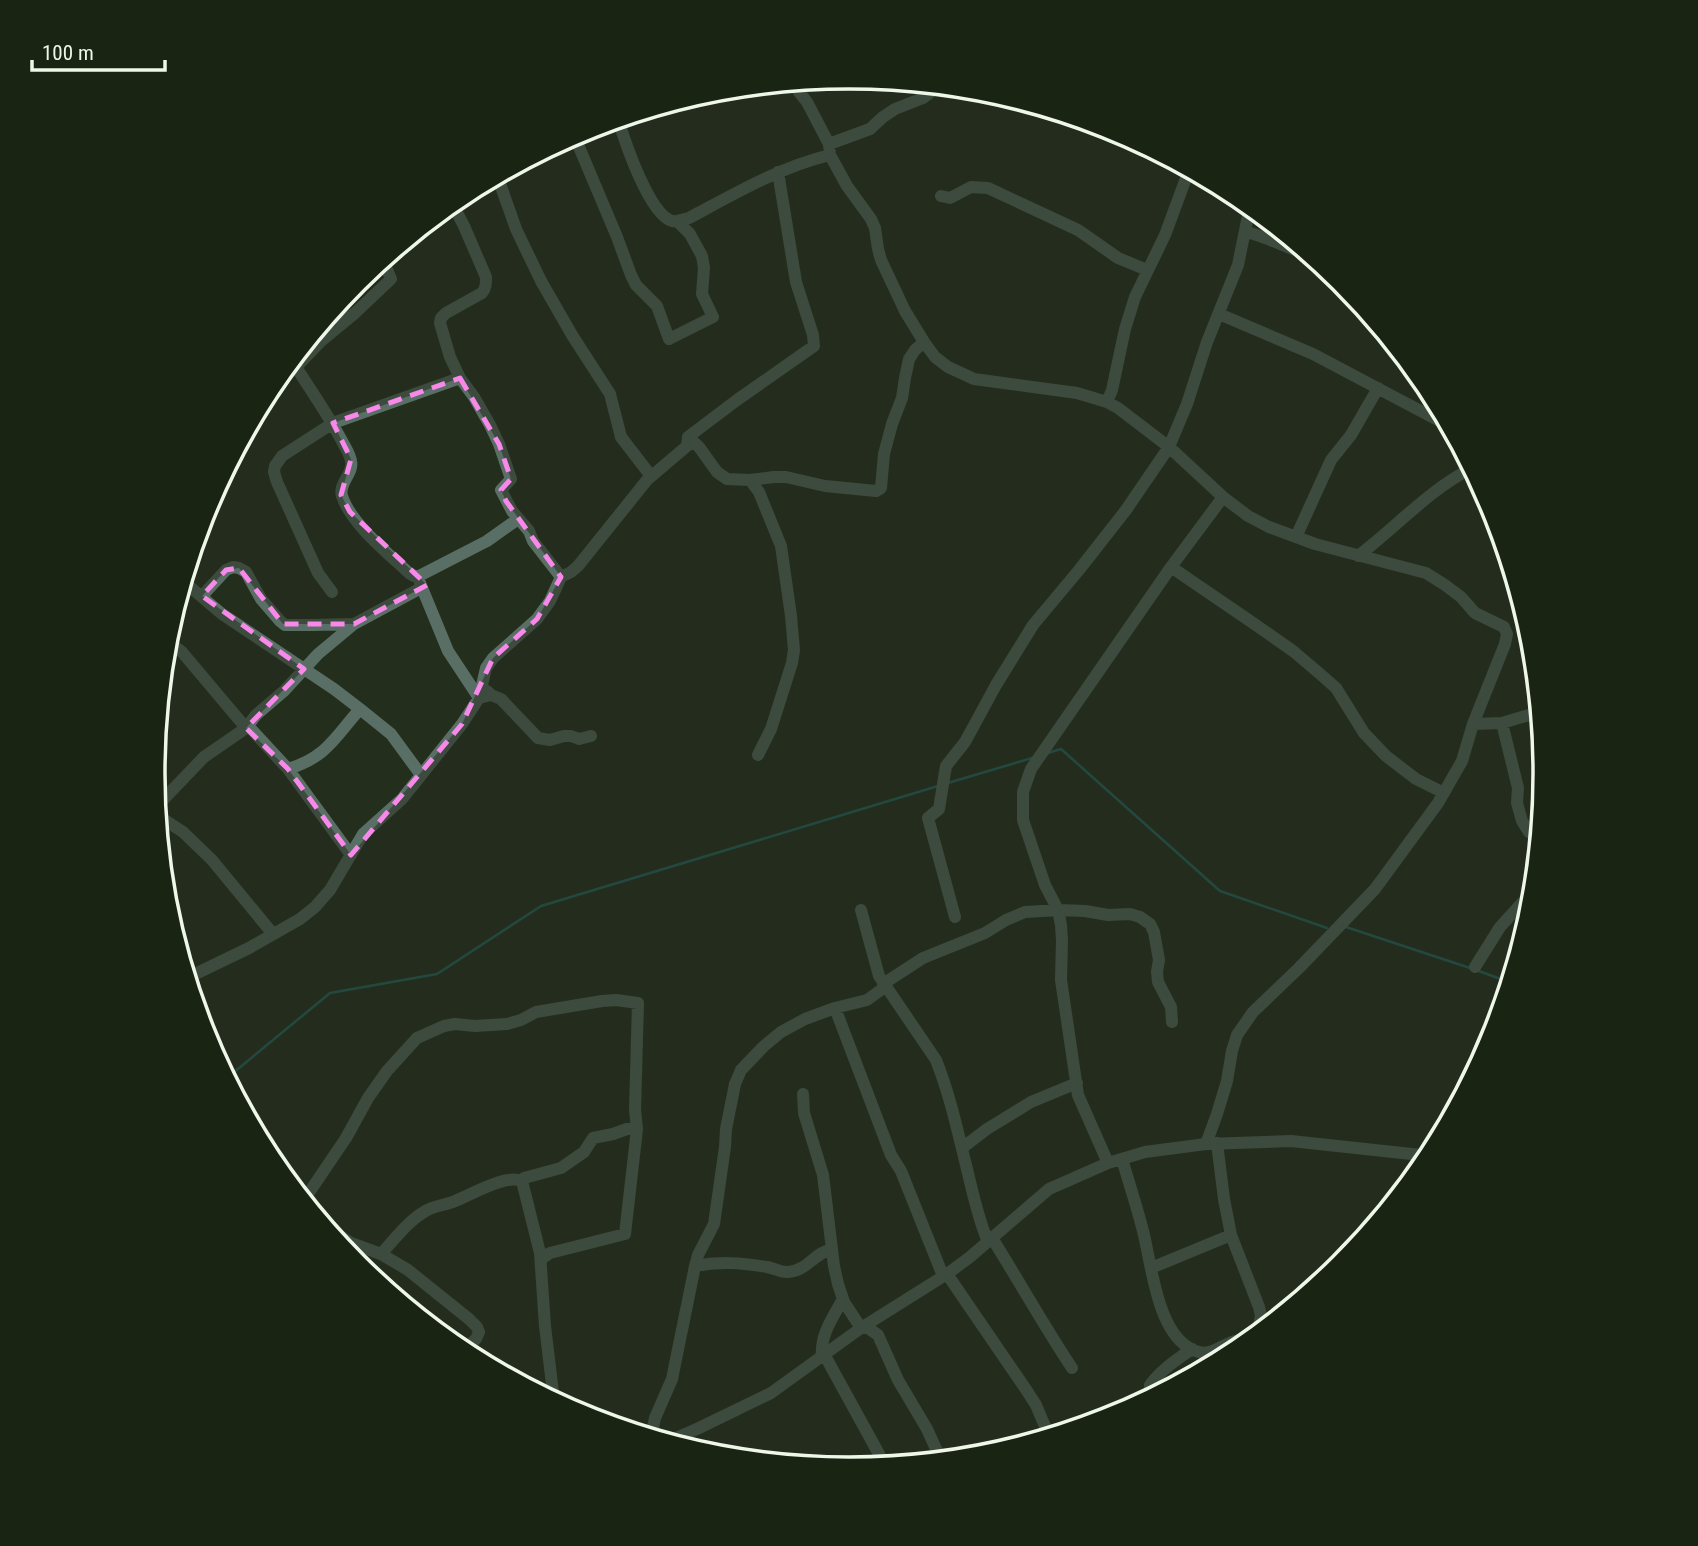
<svg xmlns="http://www.w3.org/2000/svg" width="1698" height="1546" font-family="'Roboto Condensed',sans-serif">
  <style>
    .lines { fill: none; stroke-linecap: round; stroke-linejoin: round }
    .stream { stroke: #23696a; stroke-width: 2.5 }
    .minor { stroke: #596f65; stroke-width: 12 }
    .marked { fill: none; stroke: #f888ea; stroke-width: 5; stroke-dasharray: 14 9; stroke-linejoin: round }
    .rim { fill: none; stroke: #eff6ea; stroke-width: 3.5 }
  </style>
  <rect width="100%" height="100%" fill="#242e1d"/>
  <g class="lines">
    <path class="stream" d="M1048,753L1061,749L1220,891L1327,928
      M948,783L1032,758
      M1343,926L1470,968
      M1476,970L1509,982
      M227,1078L330,993L437,974L541,906L938,786"/>
    <path class="minor" d="M792,83L807,102L829,144L830,155L847,186L871,219L875,228L878,249L881,260L905,311L924,342L935,357L948,367L974,379L1077,393L1107,402L1118,408L1169,447L1223,497L1248,516L1269,527L1315,544L1426,573L1445,585L1461,597L1475,613L1504,627L1507,634L1505,644L1473,724L1462,761L1438,803L1375,889L1299,968L1253,1012L1237,1035L1232,1051L1227,1081L1217,1114L1206,1144
      M1023,102L1049,113H1059
      M618,119C625,142 649,214 672,221C678,222 683,219 689,218C734,194 780,167 830,155
      M574,135L617,237L631,275L636,285L657,306L669,339L713,317L702,294L704,268L702,256L690,234L677,221
      M829,144L870,129L883,117L895,109L923,98L939,86
      M497,175L516,229L541,281L572,335L610,394L621,437L651,476
      M941,196L950,198L971,187L988,188L1078,230L1118,258L1147,270
      M452,203L464,226L486,277C486,284 486,288 482,293L446,313L441,318L440,323L450,357L460,378L474,397L490,425L499,444L511,479L501,490L512,511L529,531L533,541L561,577
      M1246,232C1268,237 1288,249 1310,255
      M1219,314L1313,354L1449,426
      M296,367C312,392 328,415 342,441C345,447 350,454 351,461C354,474 338,483 342,496C351,524 389,554 409,573L414,576H419
      M274,382L296,367L321,341L355,313L391,279L386,267L381,261
      M1107,402L1112,390L1125,329L1135,297L1165,235L1189,170
      M688,437L699,447L717,472L727,479L750,480L774,477H786L825,486L876,491L881,488L884,454L892,424L902,398L905,378L909,359L915,350L924,342
      M750,480L759,492L781,546L791,616L794,650L792,663L771,729L758,755
      M1296,537L1331,460L1351,435L1378,388
      M1358,556C1395,528 1430,489 1472,468
      M1171,567L1253,623L1293,651L1319,673L1336,688L1364,733L1386,756L1416,779L1444,793
      M419,576L487,541L518,519
      M183,581L222,614L334,689L360,709L391,734L421,775
      M420,583L448,651L479,698L491,695
      M332,592L318,573L277,482L274,472L275,466L282,456L333,423L460,378
      M202,596L226,570L233,567L239,568L246,572L261,599L280,621L285,625H313L354,624
      M166,641L169,642L182,652L246,728L251,729L288,769L351,855
      M487,691L491,695L501,699L538,738L550,740L564,736H571L579,739L591,736
      M1502,723L1518,788L1517,803L1522,821L1529,832L1539,838
      M1473,724L1502,723L1539,712
      M288,769C327,757 335,737 360,709
      M156,807L204,757L246,728L256,715L284,691L318,654L354,624L421,588
      M157,815L183,832L212,860L273,934
      M861,910L879,976L936,1060C950,1095 958,1133 967,1169C973,1194 978,1218 988,1242
      M955,917L928,818L939,809L946,766L965,742L996,685L1033,625L1079,570L1126,510L1169,447L1187,404L1207,342L1238,265L1250,206
      M1475,967L1500,927L1533,891
      M187,978L249,948L300,919L315,907L330,890L363,834L402,799L462,724L479,698L486,668L493,658L537,619L550,601L561,577L571,572L578,566L647,480L687,446L688,437L737,400L814,346L813,335L796,282L778,172
      M883,984L923,958L985,933L1006,920L1025,912L1058,910L1085,911L1108,915L1130,914L1140,917L1150,924L1154,932L1159,960L1157,972L1158,982L1171,1007L1172,1022
      M835,1008L891,1155L901,1171L941,1271L947,1274L1027,1391L1036,1405L1049,1436
      M803,1094L804,1113L823,1175L834,1266L838,1284L844,1302L861,1328H868L878,1335L898,1380L927,1429L941,1460
      M1217,1143L1224,1199L1231,1235L1259,1307L1261,1316L1257,1334
      M962,1148L987,1129L1031,1102L1077,1083
      M1122,1159C1129,1183 1137,1207 1143,1231C1152,1265 1157,1341 1199,1352C1215,1357 1230,1335 1249,1341
      M1108,1163L1078,1095L1061,980L1062,940L1061,925L1058,910L1045,885L1023,820V792L1031,769L1171,567L1223,497
      M522,1181L540,1253L545,1326L554,1401
      M304,1200L346,1138L368,1098L387,1071L417,1038L444,1026L455,1024L475,1026L507,1024L521,1020L536,1012L602,1001L616,1000L638,1003L635,1110L637,1129L625,1234L550,1253L541,1259
      M326,1227L351,1243L381,1254L408,1270L469,1319L477,1327L479,1332L476,1339L463,1352
      M992,1238C1019,1281 1044,1326 1072,1368
      M381,1254C394,1240 407,1222 424,1212C434,1205 444,1206 455,1201C471,1195 505,1174 522,1181L524,1178L561,1168L584,1152L593,1138L613,1134L627,1129H637
      M695,1266C720,1261 742,1263 767,1267C774,1268 781,1273 788,1272C807,1271 815,1252 831,1250
      M1151,1268L1231,1235
      M824,1354L885,1465
      M822,1356C820,1335 833,1317 843,1299
      M1154,1395L1150,1390V1385C1161,1370 1176,1360 1192,1349
      M651,1437L655,1418L672,1379L695,1266L698,1255L714,1224L725,1147L726,1129L735,1084L741,1070L763,1047L781,1032L805,1019L835,1008L867,1000L885,987
      M667,1442L699,1428L771,1393L861,1328L947,1274L970,1257L1049,1189L1108,1163L1145,1152L1206,1144L1291,1141L1430,1156"/>
  </g>
  <path d="M0 0H1698V1546H0ZM460,378L499,444L511,479L501,490L506,501L561,577L537,619L493,658L462,724L351,855L288,769L246,728L304,669L202,596L226,570L239,568L283,624H354L427,585L350,512L341,495L351,459L333,423Z" fill="#242e1d" fill-opacity=".55" fill-rule="evenodd"/>
  <path class="marked" d="M460,378L499,444L511,479L501,490L506,501L561,577L537,619L493,658L462,724L351,855L288,769L246,728L304,669L202,596L226,570L239,568L283,624H354L427,585L350,512L341,495L351,459L333,423Z"/>
  <path d="M0 0H1698V1546H0ZM165 773a684 684 0 1 1 1368 0a684 684 0 1 1-1368 0Z" fill="#1a2413" fill-rule="evenodd"/>
  <path class="rim" d="M165 773a684 684 0 1 1 1368 0a684 684 0 1 1-1368 0Z"/>
  <path d="M32 60v10h133v-10" fill="none" stroke="#eff6ea" stroke-width="3.5"/>
  <text x="42" y="60" font-size="21" fill="#eff6ea" stroke="#1a2413" stroke-width="5" paint-order="stroke">100 m</text>
</svg>
